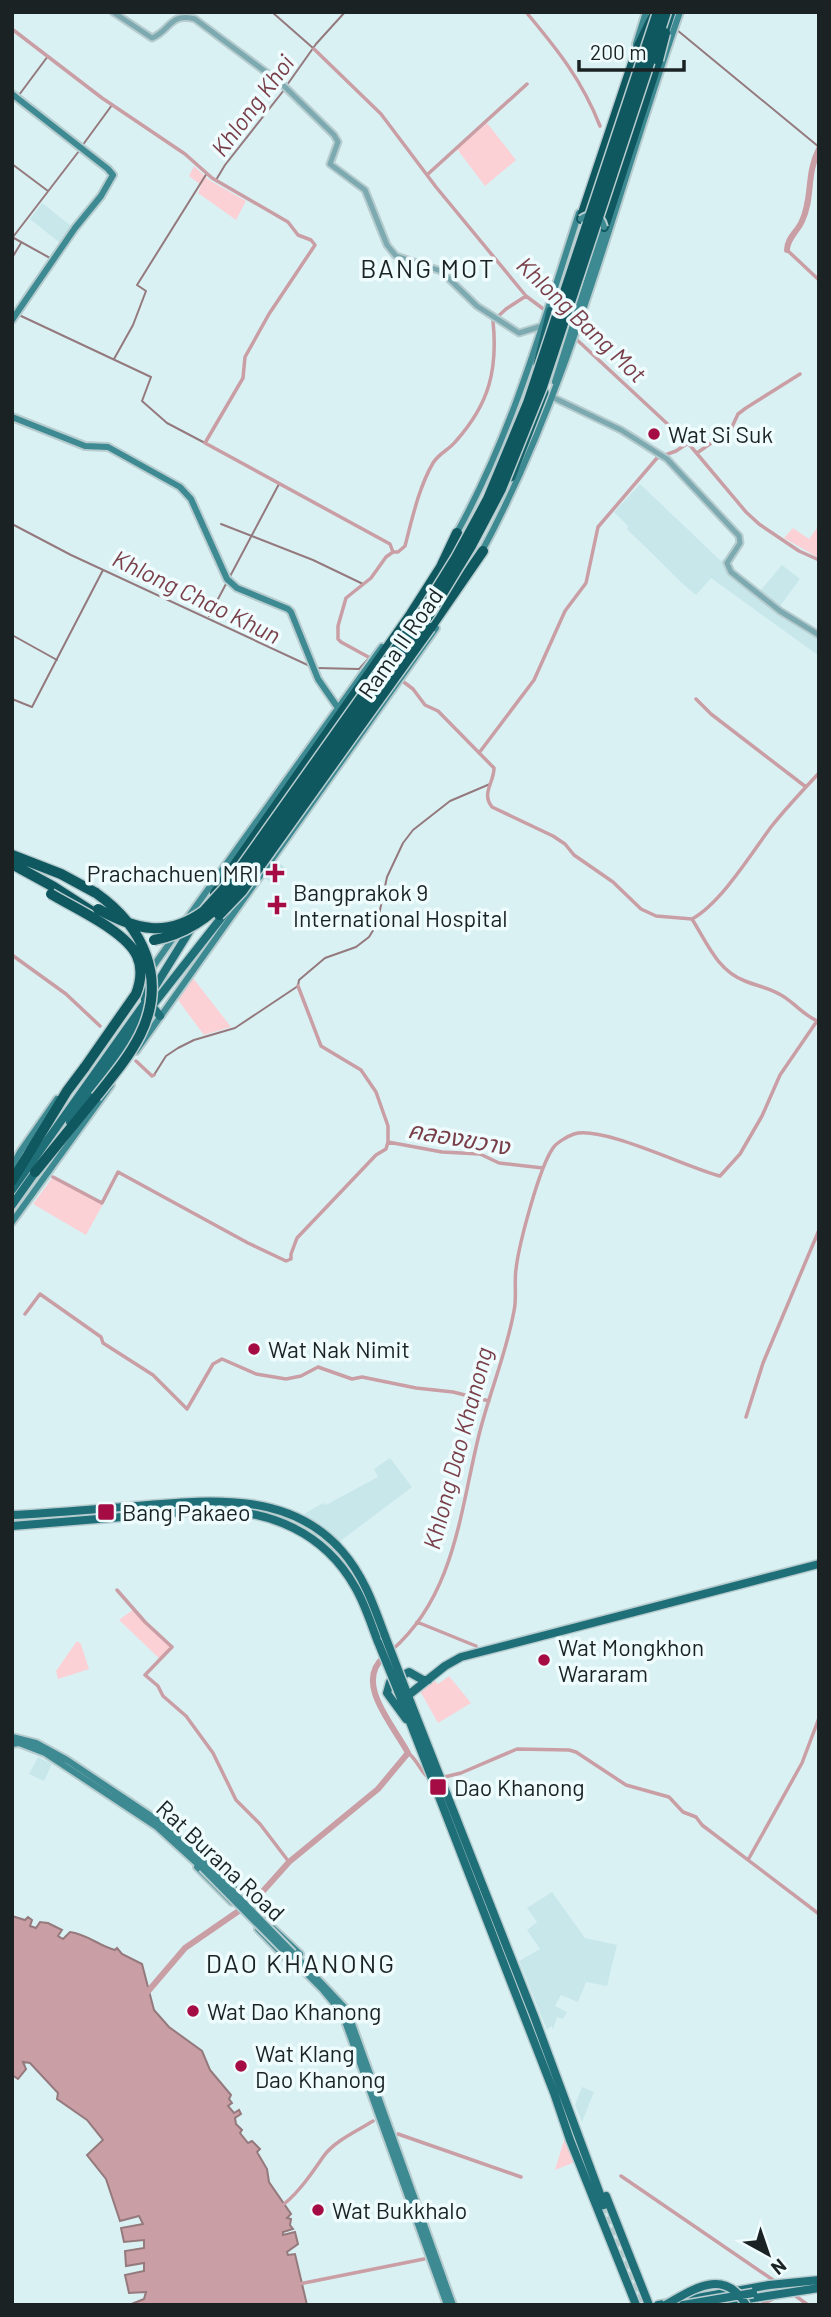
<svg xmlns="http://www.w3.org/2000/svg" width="831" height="2317" font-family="Barlow,'Noto Sans Thai',sans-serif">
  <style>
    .built { fill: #c7e7eb }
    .green { fill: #fbd1d6 }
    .water { fill: #c99ea4; stroke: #94797d; stroke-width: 2 }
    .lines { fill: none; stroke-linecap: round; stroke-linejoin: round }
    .stream { stroke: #94797d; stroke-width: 2 }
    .canal { stroke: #c99ea4; stroke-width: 3.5 }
    .river { stroke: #c99ea4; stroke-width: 6 }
    .primary-tunnel { stroke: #b4c8ca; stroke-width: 8; stroke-dasharray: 8 4; stroke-linecap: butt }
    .tertiary-casing { stroke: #b7ccce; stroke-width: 9 }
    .secondary-casing { stroke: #b7ccce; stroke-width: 10 }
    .primary-casing { stroke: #b7ccce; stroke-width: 11 }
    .trunk-casing { stroke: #b7ccce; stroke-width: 12 }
    .motorway-casing { stroke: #b7ccce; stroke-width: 13 }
    .tertiary { stroke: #7caab0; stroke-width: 5 }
    .secondary { stroke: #3e8a93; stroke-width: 6 }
    .primary { stroke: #1f6f79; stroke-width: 8 }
    .trunk { stroke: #18646c; stroke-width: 9 }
    .motorway { stroke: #105860; stroke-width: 10 }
    .secondary-bridge-casing { stroke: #b7ccce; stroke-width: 10; stroke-linecap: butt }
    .primary-bridge-casing { stroke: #b7ccce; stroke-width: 11; stroke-linecap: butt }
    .motorway-bridge-casing { stroke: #b7ccce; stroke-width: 13; stroke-linecap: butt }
    .secondary-bridge { stroke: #3e8a93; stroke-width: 6 }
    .primary-bridge { stroke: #1f6f79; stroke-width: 8 }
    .motorway-bridge { stroke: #105860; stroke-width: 10 }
    .poi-dot { fill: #a50c43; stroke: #effcfe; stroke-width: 2.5 }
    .labels { text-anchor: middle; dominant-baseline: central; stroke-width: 7; stroke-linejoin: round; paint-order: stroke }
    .poi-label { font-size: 23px; fill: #1a2223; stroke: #effcfe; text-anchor: start }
    .street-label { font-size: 23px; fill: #1a2223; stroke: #effcfe }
    .water-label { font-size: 24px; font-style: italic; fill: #793f49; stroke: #effcfe }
    .quarter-label { font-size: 26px; letter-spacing: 2px; fill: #1a2223; stroke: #effcfe }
  </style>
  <rect width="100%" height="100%" fill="#daf1f4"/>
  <path class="built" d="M42,203L71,226L60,243L30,219Z
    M640,484L721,561L724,558L736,573L760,591L782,565L800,579L780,606L819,631V656L711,578L696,595L684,585L627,529L628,526L614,512Z
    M276,861L285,867L274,885L265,878Z
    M390,1458L412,1487L339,1542L304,1514L323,1503L326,1505L378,1477L374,1469Z
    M38,1757L52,1764L44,1781L29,1774Z
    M552,1892L585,1938L617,1945L607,1986L586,1982L578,2002L561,1995L555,2006L567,2012L563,2019L557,2017L553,2029L551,2026L547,2030L519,1961L540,1949L527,1930L537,1922L527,1908Z
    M582,2087L594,2092L582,2122L575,2105Z"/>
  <path class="green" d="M487,123L516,160L485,186L457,149Z
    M194,166L209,180L246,201L236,220L198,193L201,185L189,176Z
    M793,528L809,539L817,528L819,529V558L784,538Z
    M193,978L231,1027L204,1035L178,1000Z
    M52,1178L103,1204L86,1235L33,1204Z
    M134,1609L172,1647L161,1660L119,1620Z
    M77,1641L81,1644L89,1669L58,1679L56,1671Z
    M449,1676L471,1703L438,1723L420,1691L434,1680L438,1684Z
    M565,2137L575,2162L555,2170Z"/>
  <path class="water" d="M12,1916L25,1920L28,1917L32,1920L30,1926L36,1928L40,1922L48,1923L62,1930L58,1936L63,1939L70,1932C87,1934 99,1946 115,1950L117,1948L122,1954L142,1964L154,2010L169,2027L202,2051L210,2070L231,2095L229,2099L232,2103L228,2106L234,2113L239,2110L241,2114L235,2118L236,2124L242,2130L240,2133L248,2143L252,2141L260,2149L257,2152L267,2169L269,2182L291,2214L287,2218L291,2219L290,2225L293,2229L283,2232V2235L295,2232L298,2244L287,2252L288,2255L295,2254L307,2305H129L144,2299L146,2292L129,2293L125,2275L144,2271V2263L126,2266L125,2251L144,2248V2240L124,2242L121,2228L143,2224L139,2216L120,2221L106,2179L87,2155L103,2140L87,2120L57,2099L58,2093L30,2063L23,2062L26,2069L18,2079L12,2075Z"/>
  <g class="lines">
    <path class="stream" d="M272,12L313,48
      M677,30L819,147
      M287,85L316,44L345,12
      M19,95L48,56
      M82,146L112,105
      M12,164L48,191
      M216,180L225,165L284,90
      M12,237L50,258
      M13,237L79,151
      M12,258L21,243
      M19,315L151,377L142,401L167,423L205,443
      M114,359L133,325L146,291L137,285L207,173
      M12,524L71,555L312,667
      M221,524L313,560L363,584
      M209,616L279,484
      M12,635L57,660
      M317,668L359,669L370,657
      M12,699L32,707L103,570
      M154,1075L166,1056L178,1048L194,1040L235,1028L298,986L299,980L325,958L356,947L369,937L377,924L387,877L403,843L413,830L450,801L490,784"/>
    <path class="canal" d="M526,12C557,49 582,80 600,126
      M12,29L102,98L185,154L212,178L288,222L298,235L311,240L315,245L269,314L245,357L243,378L205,443L390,544L393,552L386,557L371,578L346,598L338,626V639L341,642L372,659
      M314,49L381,114L436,187L526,296L546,311
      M428,174L527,84
      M787,250L819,280
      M575,338L688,443L746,512L759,524L799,551L819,560
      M697,453L731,429L738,414L746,408L800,374
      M393,552H398L405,546C412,519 419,487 433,463C439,453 449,450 456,441C489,404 498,370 493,321L506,309L526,296
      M401,680L413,689L425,705L438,711L494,768C494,783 481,793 492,807L553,836L565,844L574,855L613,882L641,909L656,916L692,919
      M696,699L711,714L806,787
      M479,753L534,680L565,611L586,583L598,527L657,458L676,451L688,443
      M692,919C721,903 751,854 771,827C786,808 803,790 819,773
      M692,919C707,943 717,970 745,981C757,986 770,988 781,995C795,1003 801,1013 817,1021
      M12,955L66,994L100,1026
      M298,986L321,1046L361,1070L376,1092L388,1126V1142L442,1152L480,1154L499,1163L543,1168
      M136,1061L152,1076L154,1075
      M53,1177L102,1203L118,1172L248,1243L286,1261L291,1259V1254L297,1238L376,1155L386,1149L388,1142
      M25,1314L40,1294L101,1337L103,1343L153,1375L187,1409L213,1364L222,1359L256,1374L286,1379L301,1376L318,1367L352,1379L362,1377L416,1388L453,1392L489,1401
      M746,1417L763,1363L819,1230
      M117,1590L145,1622L172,1647L145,1675L158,1686L163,1696L186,1716L213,1753L236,1800L260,1824L289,1862
      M417,1622L476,1646
      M392,1650C454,1596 460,1513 478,1439C488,1396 506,1355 514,1311C517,1298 514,1283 516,1269C519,1244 539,1168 553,1148C556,1143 568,1136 574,1134C602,1125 688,1168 720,1176L740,1154L762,1116L780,1075L817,1021
      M408,1753C418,1760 420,1772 429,1778
      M440,1778L461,1773L517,1749L569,1750L576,1752L626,1785L669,1797L683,1812L696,1817L702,1825L819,1914
      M748,1860L802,1763L819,1718
      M398,2134L521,2177
      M621,2176L776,2282
      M284,2204C299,2192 312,2173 323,2157C334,2141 357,2131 373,2121
      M299,2284L424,2259
      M793,2294L808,2305
      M760,2305L773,2299"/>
    <path class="river" d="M787,250C787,238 798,231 802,221C813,198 806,174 819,149
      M144,1996L185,1948L256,1899L289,1862L378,1789L408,1753C395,1727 353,1683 384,1657"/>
    <path class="primary-tunnel" d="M604,2205L644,2305"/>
    <g class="tertiary-casing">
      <path id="tertiary" d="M113,12L152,38C170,31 170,12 195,19L282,84L334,135L338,142L330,164L365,190L387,245L396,256L441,271L477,306L519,333L542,326
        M552,397L621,430L667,459L739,536L740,543L727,563L731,572L780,611L819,635"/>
    </g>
    <g class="secondary-casing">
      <path id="secondary" d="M636,44L646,12
        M12,94L108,169L113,175L101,196L75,228L12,320
        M555,382L604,227
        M12,417L85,446L108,447L180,487L191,499L227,579L237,588L288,609L291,612L318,679L338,708
        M455,536C512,435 543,323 579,213
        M481,553C573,383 616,193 680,12
        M186,920L382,647
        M150,971L176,934
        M136,1051L436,628
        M12,1167L20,1152L57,1099
        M12,1222L111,1085
        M12,1737L36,1743L67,1760L160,1822L206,1864
        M12,1744L19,1743L45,1753L157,1827L202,1868
        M197,1867L232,1902L238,1892L213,1867
        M293,1953L347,2010L453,2305
        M289,1956L323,1990L342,2013L447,2305
        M290,1962L258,1929L264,1920L300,1954"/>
    </g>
    <g class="primary-casing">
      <path id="primary" d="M145,1000L146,977
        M152,1006L160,1016
        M70,1122L152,1006L225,913
        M12,1190L145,1003L192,927
        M12,1205L39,1167
        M12,1515C53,1513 94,1509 136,1506C207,1500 289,1490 342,1551C364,1576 374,1606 385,1636
        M12,1526L209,1510C270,1510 324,1532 355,1587C365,1604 371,1624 378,1642
        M405,1688L534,2016L604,2205
        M398,1691L554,2093L570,2140L636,2305
        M406,1697L445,1666L461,1657L819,1564
        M406,1719L387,1693L390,1682L409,1672L423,1680H428
        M606,2196L649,2305
        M658,2305L769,2285L819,2280
        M709,2305L819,2288"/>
    </g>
    <g class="trunk-casing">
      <path id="trunk" d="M663,37L671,12
        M538,364L551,311
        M511,477L544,392"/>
    </g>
    <g class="motorway-casing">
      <path id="motorway" d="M581,219L638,48L654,15
        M604,227L658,60
        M430,628L483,551
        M12,855L61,874L96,893
        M12,864L54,887L102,918
        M215,893L411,614L441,567L457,533
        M35,1172L96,1097
        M12,1181L67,1091L85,1067"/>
    </g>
    <use href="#tertiary" class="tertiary"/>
    <use href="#secondary" class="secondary"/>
    <use href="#primary" class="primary"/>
    <use href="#trunk" class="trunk"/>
    <use href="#motorway" class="motorway"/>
    <g class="secondary-bridge-casing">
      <path id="secondary-bridge" d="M581,219C591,212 601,214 604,227
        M206,1864L293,1953
        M202,1868L289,1956"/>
    </g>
    <g class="primary-bridge-casing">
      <path id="primary-bridge" d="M385,1636L405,1688
        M378,1642L398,1691
        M665,2305C694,2289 724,2267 746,2305
        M683,2305L753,2293"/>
    </g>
    <g class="motorway-bridge-casing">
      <path id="motorway-bridge" d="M658,60L665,33
        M96,893C143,926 168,979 140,1035C129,1057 112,1077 96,1097
        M51,894C74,908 126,931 137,956C143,969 141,981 136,994L85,1067
        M98,909C136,930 167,938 204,911
        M202,913L232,880L425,608L456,558L488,499L528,403L658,12
        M219,915L242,891L430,628
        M154,940C186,934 210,918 231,893L431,612L471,546L501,489L542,387L666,12"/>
    </g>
    <use href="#secondary-bridge" class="secondary-bridge"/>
    <use href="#primary-bridge" class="primary-bridge"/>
    <use href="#motorway-bridge" class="motorway-bridge"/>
  </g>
  <g class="poi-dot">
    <circle cx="654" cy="434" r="7"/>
    <path d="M271.5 862.5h7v7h7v7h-7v7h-7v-7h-7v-7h7z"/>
    <path d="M273.5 894.5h7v7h7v7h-7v7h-7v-7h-7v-7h7z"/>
    <circle cx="254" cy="1349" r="7"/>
    <rect x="97" y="1503" width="18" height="18" rx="3.5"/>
    <circle cx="544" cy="1660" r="7"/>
    <rect x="429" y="1778" width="18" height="18" rx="3.5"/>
    <circle cx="193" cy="2011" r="7"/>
    <circle cx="241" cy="2066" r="7"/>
    <circle cx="318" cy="2210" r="7"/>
  </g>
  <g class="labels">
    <g class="poi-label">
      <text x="668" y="434">Wat Si Suk</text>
      <text x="259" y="873" text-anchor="end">Prachachuen MRI</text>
      <text x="293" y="892">Bangprakok 9<tspan x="293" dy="26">International Hospital</tspan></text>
      <text x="268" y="1349">Wat Nak Nimit</text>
      <text x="122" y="1512">Bang Pakaeo</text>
      <text x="558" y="1647">Wat Mongkhon<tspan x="558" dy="26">Wararam</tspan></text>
      <text x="454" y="1787">Dao Khanong</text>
      <text x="207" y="2011">Wat Dao Khanong</text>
      <text x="255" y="2053">Wat Klang<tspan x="255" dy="26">Dao Khanong</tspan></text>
      <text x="332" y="2210">Wat Bukkhalo</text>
    </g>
    <g class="street-label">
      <text transform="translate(400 643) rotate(-55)">Rama II Road</text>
      <text transform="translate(221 1860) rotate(43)">Rat Burana Road</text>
    </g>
    <g class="water-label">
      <text transform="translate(252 105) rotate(-53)">Khlong Khoi</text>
      <text transform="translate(582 319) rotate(44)">Khlong Bang Mot</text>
      <text transform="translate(197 596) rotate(26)">Khlong Chao Khun</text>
      <text transform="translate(459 1137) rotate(10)">คลองขวาง</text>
      <text transform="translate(457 1448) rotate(-75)">Khlong Dao Khanong</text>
    </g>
    <g class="quarter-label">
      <text x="428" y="267">BANG MOT</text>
      <text x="301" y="1962">DAO KHANONG</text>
    </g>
  </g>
  <rect width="831" height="2317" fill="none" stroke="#1a2223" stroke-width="28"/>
  <g transform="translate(768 2254) rotate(140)" stroke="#effcfe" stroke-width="5" paint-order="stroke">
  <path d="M0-5L12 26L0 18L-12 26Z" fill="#1a2223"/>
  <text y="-10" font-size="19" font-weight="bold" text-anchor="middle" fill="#1a2223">N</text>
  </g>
  <path d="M579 60v10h105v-10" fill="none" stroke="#1a2223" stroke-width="3.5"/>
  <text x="590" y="60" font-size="21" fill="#1a2223" stroke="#effcfe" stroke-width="5" paint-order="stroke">200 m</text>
</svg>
